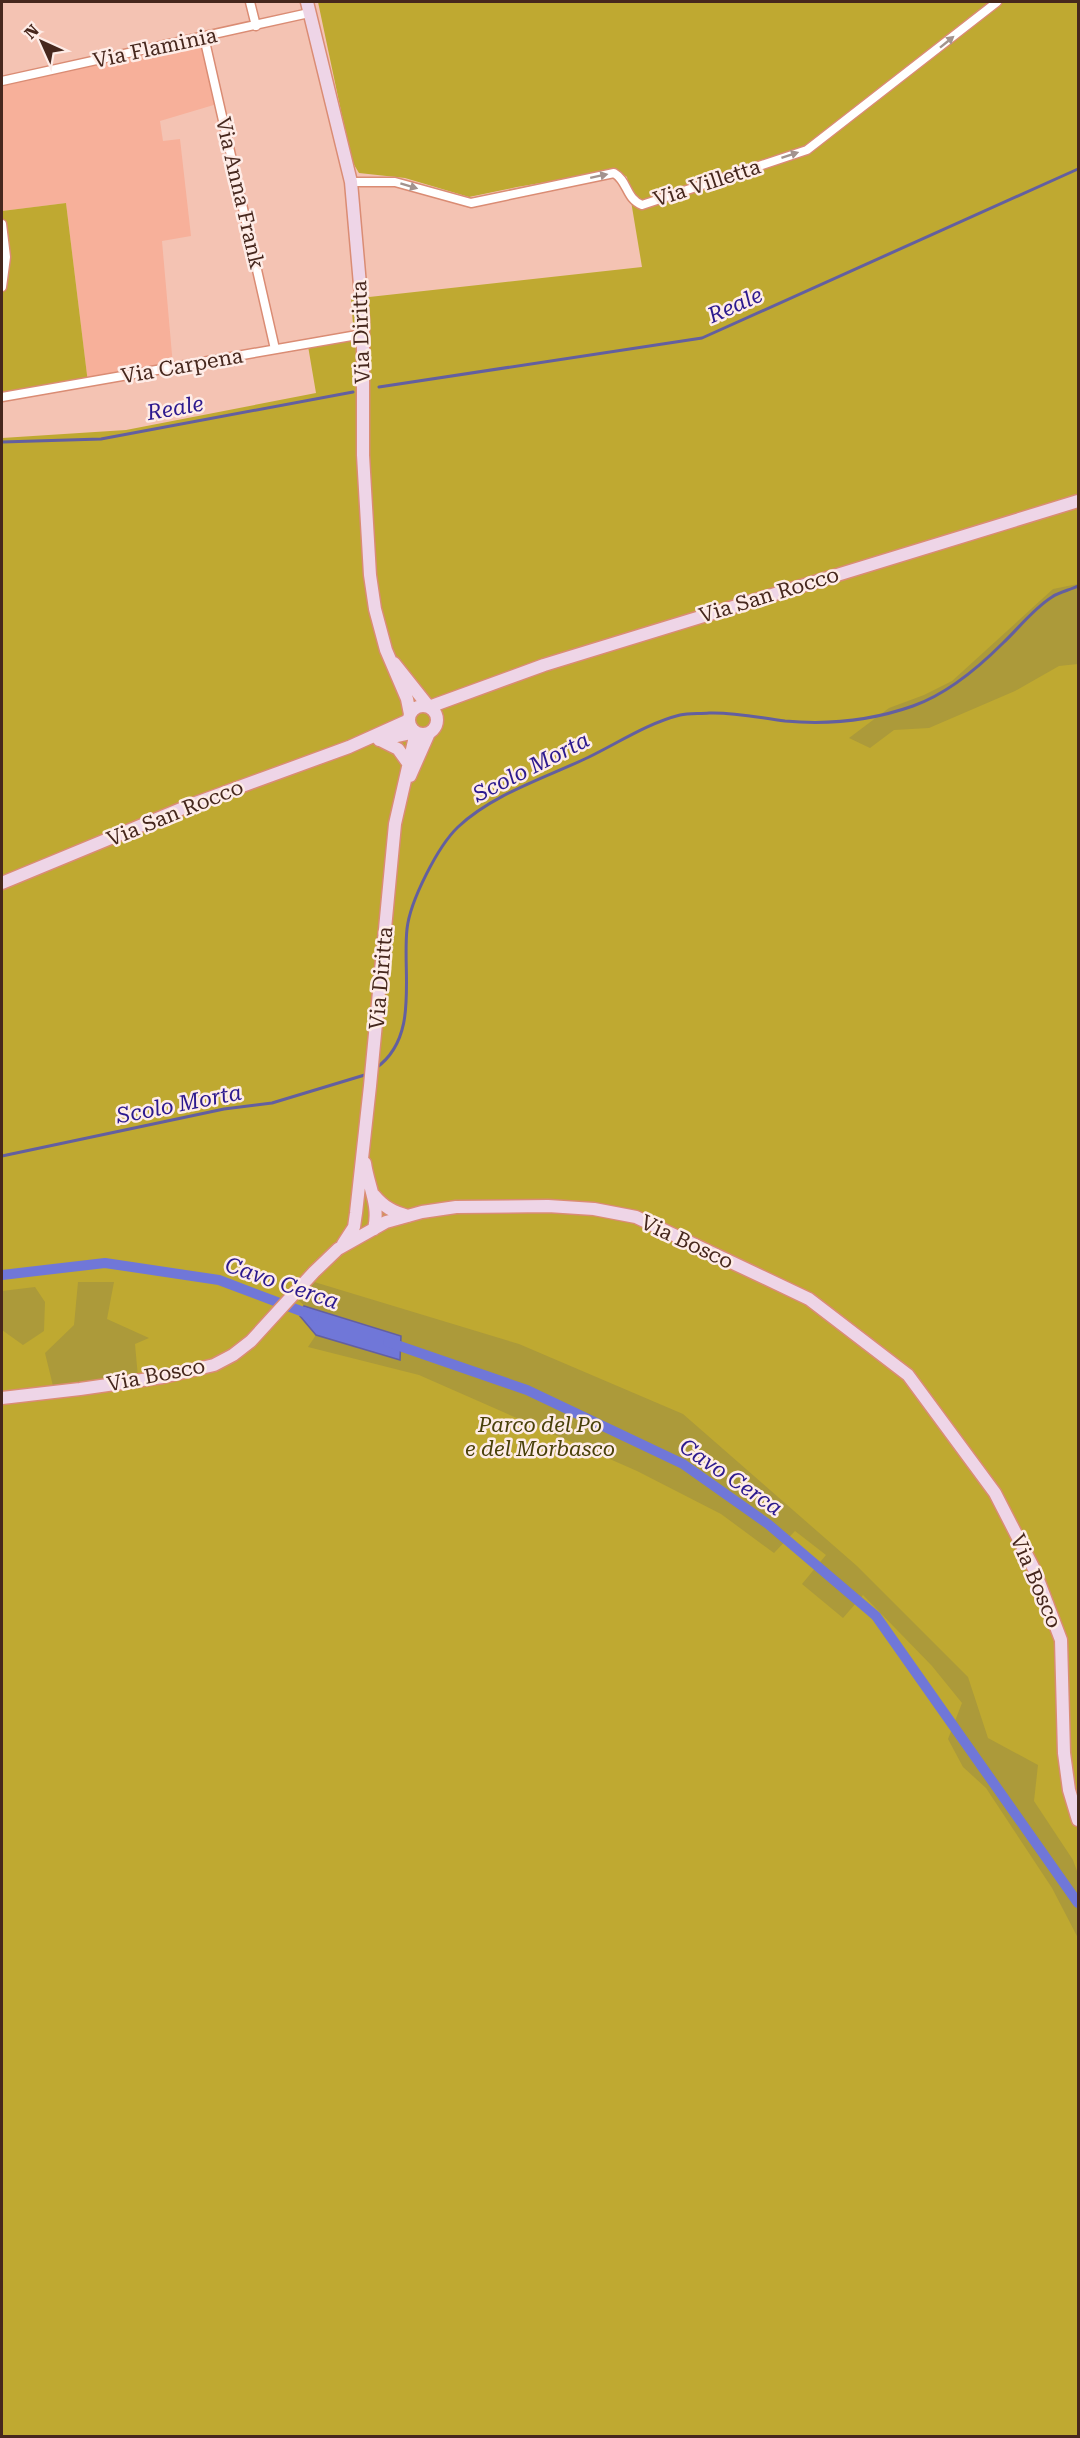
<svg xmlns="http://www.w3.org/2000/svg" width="1080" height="2438" font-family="'Roboto Serif',serif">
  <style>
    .built { fill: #f7b09a }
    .green { fill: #bfa931 }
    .forest { fill: #ac9a3a }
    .water { fill: #7077d8; stroke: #635fa0; stroke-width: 1.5 }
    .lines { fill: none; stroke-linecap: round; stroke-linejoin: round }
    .stream { stroke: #635fa0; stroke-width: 3 }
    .canal { stroke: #7077d8; stroke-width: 10 }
    .street-casing { stroke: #da8c74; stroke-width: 11 }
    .secondary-casing { stroke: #da8c74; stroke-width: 15 }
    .street { stroke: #fff; stroke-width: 8 }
    .secondary { stroke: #eed5e7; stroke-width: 12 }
    .oneway { fill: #a2938e }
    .labels { text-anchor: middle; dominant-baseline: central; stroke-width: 5; stroke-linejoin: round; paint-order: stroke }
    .street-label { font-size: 21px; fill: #46271d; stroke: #feece7 }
    .park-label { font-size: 21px; font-style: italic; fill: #494009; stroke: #feece7 }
    .water-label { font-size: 22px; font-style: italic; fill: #2c198e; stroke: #feece7 }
  </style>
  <rect width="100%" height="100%" fill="#f4c3b3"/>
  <path class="built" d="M207,43L217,104L160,121L163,141L180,139L191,236L162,241L173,366L88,383L66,203L2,211V84Z"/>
  <path class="green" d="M318,2H1078V2436H2V438L126,430L316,393L308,346L354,337L351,299L642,267L627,177L617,170L517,187L469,197L405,178L359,173L353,163L341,111Z
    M66,203L88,383L2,399V211Z"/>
  <path class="forest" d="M1078,584V664L1059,666L1015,691L929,728L894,730L870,748L849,738L889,708L924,695L952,681L1053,589Z
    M311,1281L519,1344L683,1414L857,1566L968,1677L988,1738L1038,1765L1034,1801L1073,1860L1078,1874V1938L1052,1888L986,1788L963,1767L948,1739L962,1703L932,1666L863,1595L843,1618L802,1584L826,1555L795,1531L774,1553L721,1514L637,1471L419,1375L308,1347L316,1335L400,1360L401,1336L304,1306L296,1297Z
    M78,1282H114L107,1319L149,1338L135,1344L138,1377L53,1386L45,1353L74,1325Z
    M35,1287L45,1302L44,1331L23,1345L2,1330V1291Z"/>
  <path class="water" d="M304,1306L401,1336L400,1360L316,1335L300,1316Z"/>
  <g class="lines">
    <path class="stream" d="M379,387L702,338L1078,169
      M2,442L101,439L353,392
      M376,1068C420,1037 402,974 407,929C410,901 438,846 458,827C493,794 545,778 589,757C618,743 648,723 680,715C689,713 700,714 709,713C735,712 760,718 785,721C828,725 873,720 913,706C947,694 978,668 1003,643C1019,628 1033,609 1052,597C1059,592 1070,590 1078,586
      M2,1156L224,1109L272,1103L368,1074"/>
    <path class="canal" d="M2,1275L105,1263L219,1280L314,1316
      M388,1342L527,1390L683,1464L768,1524L876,1616L1078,1903"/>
    <g class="street-casing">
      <path id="street" d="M250,2L256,26
        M204,37L275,349
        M2,81L309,13
        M351,182H395L471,203L614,173C628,181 626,199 642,205L807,150L997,2
        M2,224L6,257L2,287
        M2,397L363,334"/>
    </g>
    <g class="secondary-casing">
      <path id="secondary" d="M307,2L351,182L363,319V455L370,575L375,609L386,650L407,699L410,714
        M394,663L429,707L544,665L1078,501
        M409 720a14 14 0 1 1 28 0a14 14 0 1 1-28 0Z
        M380,740L398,749L408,763
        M410,776L429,733
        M2,883L193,804L349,747L409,720
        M365,1163C368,1186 380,1205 374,1229
        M374,1195C384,1207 393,1212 408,1216
        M343,1244L354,1227L356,1213L370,1086L395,824L416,732L379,740
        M2,1398L80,1389L163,1377L214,1365L233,1355L251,1341L314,1272L338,1249L386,1222L422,1212L456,1207L548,1206L594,1209L636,1217L809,1299L908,1375L995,1493L1034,1569L1061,1640L1064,1753L1069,1790L1078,1820"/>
    </g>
    <use href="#street" class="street"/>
    <use href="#secondary" class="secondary"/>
  </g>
  <defs><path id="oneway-solid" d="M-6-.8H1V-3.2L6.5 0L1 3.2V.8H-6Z" transform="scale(1.5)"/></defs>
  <g class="oneway">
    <use href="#oneway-solid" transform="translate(947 42) rotate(-39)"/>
    <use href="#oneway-solid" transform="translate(790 155) rotate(-18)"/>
    <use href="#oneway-solid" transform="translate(599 176) rotate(-12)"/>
    <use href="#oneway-solid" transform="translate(409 186) rotate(17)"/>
  </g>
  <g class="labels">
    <g class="street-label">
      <text transform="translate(155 48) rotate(-12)">Via Flaminia</text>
      <text transform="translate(707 183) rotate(-18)">Via Villetta</text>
      <text transform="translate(240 193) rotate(77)">Via Anna Frank</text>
      <text transform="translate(361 332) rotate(-92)">Via Diritta</text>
      <text transform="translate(182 366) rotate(-10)">Via Carpena</text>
      <text transform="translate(769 595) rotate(-17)">Via San Rocco</text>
      <text transform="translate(175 813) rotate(-22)">Via San Rocco</text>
      <text transform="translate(381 978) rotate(-85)">Via Diritta</text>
      <text transform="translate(687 1242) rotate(25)">Via Bosco</text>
      <text transform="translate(156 1375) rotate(-11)">Via Bosco</text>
      <text transform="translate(1036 1581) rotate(67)">Via Bosco</text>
    </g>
    <g class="park-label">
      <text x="540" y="1425">Parco del Po<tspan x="540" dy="24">e del Morbasco</tspan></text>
    </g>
    <g class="water-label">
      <text transform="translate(735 305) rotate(-24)">Reale</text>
      <text transform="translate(175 408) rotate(-10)">Reale</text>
      <text transform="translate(531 767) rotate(-27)">Scolo Morta</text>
      <text transform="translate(179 1104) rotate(-11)">Scolo Morta</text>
      <text transform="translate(282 1283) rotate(19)">Cavo Cerca</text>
      <text transform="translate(731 1477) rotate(34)">Cavo Cerca</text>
    </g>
  </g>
  <rect width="1080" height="2438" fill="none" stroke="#46271d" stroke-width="6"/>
  <g transform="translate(42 42) rotate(315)" stroke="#feece7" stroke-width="4.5" paint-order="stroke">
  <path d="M0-4.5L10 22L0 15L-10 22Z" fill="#46271d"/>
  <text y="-9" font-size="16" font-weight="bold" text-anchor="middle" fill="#46271d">N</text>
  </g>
</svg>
